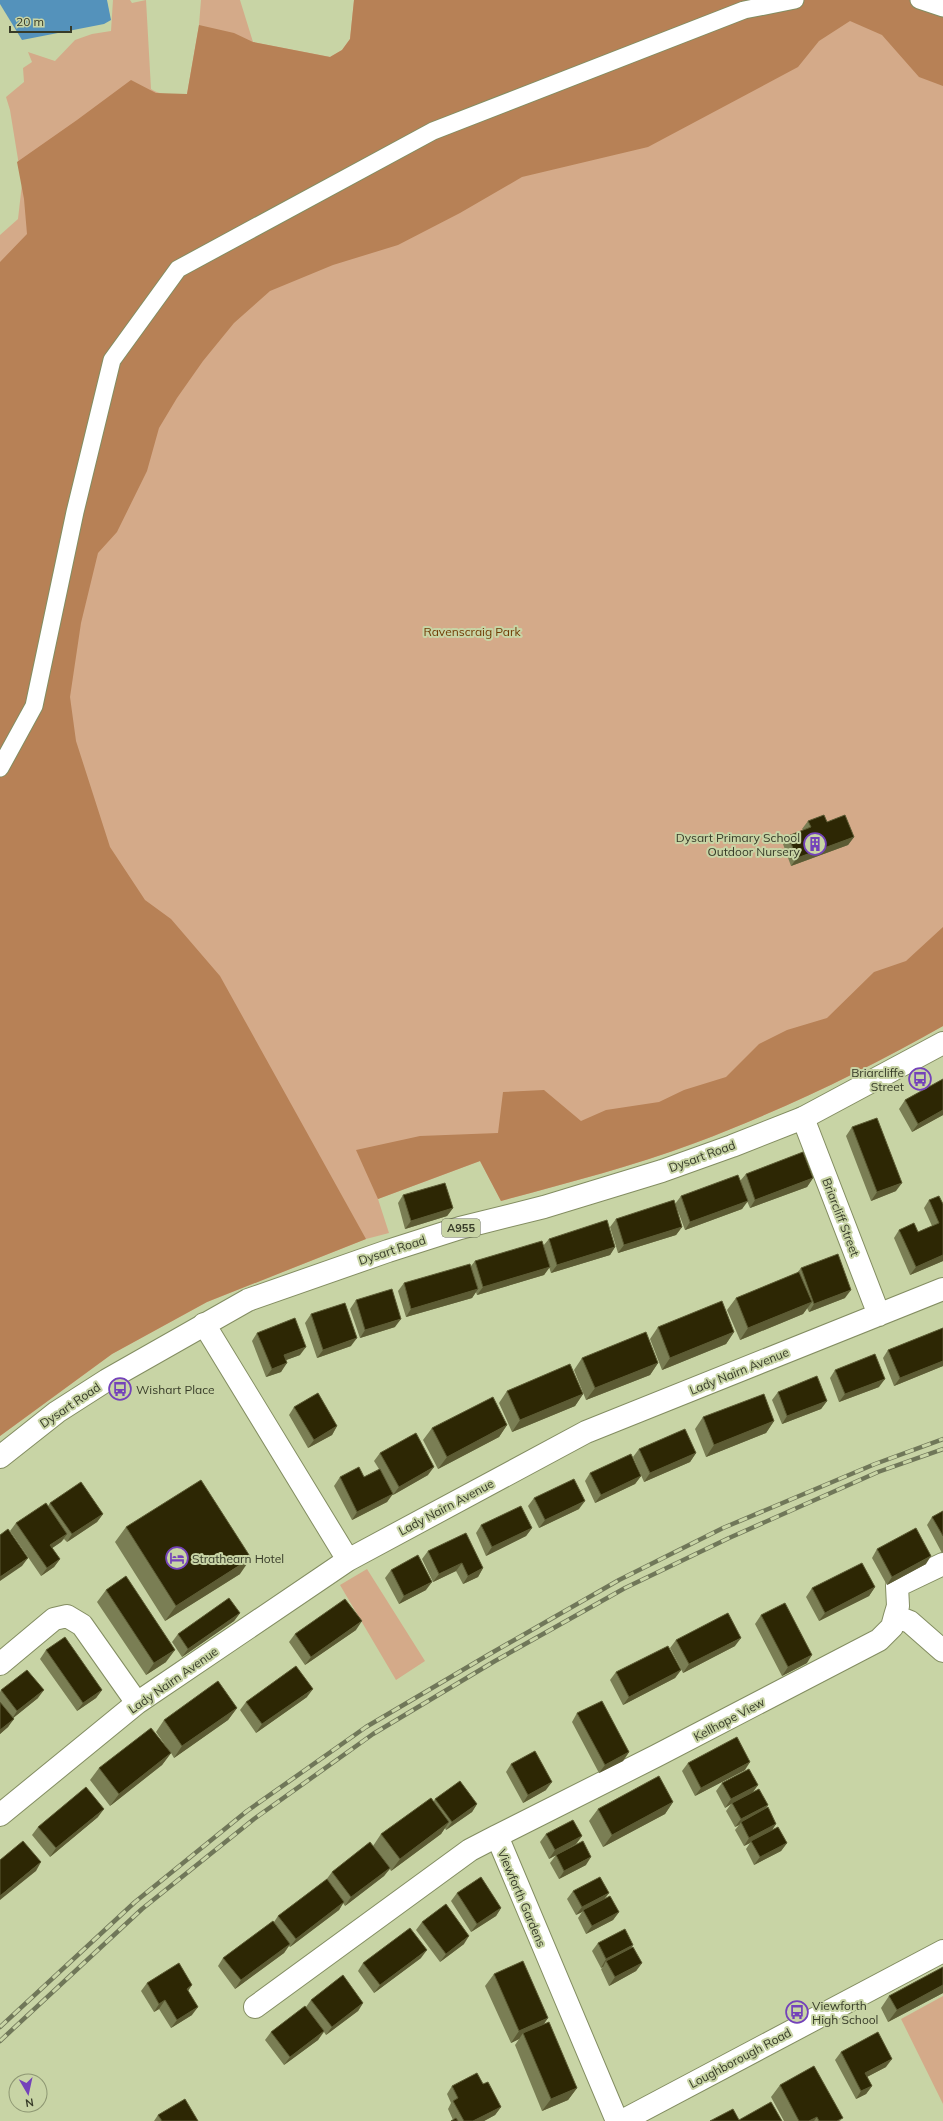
<svg xmlns="http://www.w3.org/2000/svg" width="943" height="2121" font-family="Mulish,sans-serif">
  <style>
    .green { fill: #d4aa89 }
    .forest { fill: #b78156 }
    .water { fill: #5492bb }
    .lines { fill: none; stroke-linecap: round; stroke-linejoin: round }
    .pedestrian-casing { stroke: #838d61; stroke-width: 19 }
    .minor-casing { stroke: #838d61; stroke-width: 24 }
    .tertiary-casing { stroke: #838d61; stroke-width: 24 }
    .primary-casing { stroke: #838d61; stroke-width: 24 }
    .pedestrian { stroke: #fff; stroke-width: 17 }
    .minor { stroke: #fff; stroke-width: 22 }
    .tertiary { stroke: #fff; stroke-width: 22 }
    .primary { stroke: #fff; stroke-width: 22 }
    .rail-casing { stroke: #707759; stroke-width: 4.5 }
    .rail { stroke: #c8d4a5; stroke-width: 3; stroke-dasharray: 9; stroke-linecap: butt }
    .wall { fill: #7a7e54 }
    .shaded-wall { fill: #5c5b34 }
    .building { fill: #2d2704; stroke: #5c5b34 }
    .labels { text-anchor: middle; dominant-baseline: central; stroke-width: 4; stroke-linejoin: round; paint-order: stroke }
    .shield { fill: #c8d4a5; stroke: #62694e; stroke-width: 1 }
    .shield-label { font-size: 11px; font-weight: bold; fill: #373b28 }
    .park-label { font-size: 12px; fill: #703c05; stroke: #c8d4a5 }
    .poi-label { font-size: 12px; fill: #373b28; stroke: #c8d4a5; text-anchor: start }
    .street-label { font-size: 12px; fill: #373b28; stroke: #c8d4a5 }
  </style>
  <rect width="100%" height="100%" fill="#c8d4a5"/>
  <path class="green" d="M113,0H130L132,3L146,0L151,89C161,96 175,95 187,94L199,25L201,0H240L253,42L330,57L342,50L350,39L354,0H943V1026C864,1071 780,1111 695,1143C632,1167 566,1183 501,1201L480,1161L378,1199L389,1233L366,1239L207,1302L112,1354L0,1436V235L18,219L22,184L10,110L6,97L24,82L23,68L32,62L28,52L55,61L75,40L92,34L111,31Z
    M367,1569L425,1661L396,1680L340,1585Z
    M943,1996V2104L901,2019Z"/>
  <path class="forest" d="M354,0H943V86L919,77L882,35L850,21L819,41L798,67L648,147L522,177L460,213L398,245L333,265L270,291L234,323L203,361L177,398L159,428L147,471L117,532L98,553L81,623L70,697L76,741L110,847L145,900L171,919L220,976L366,1239L207,1302L112,1354L0,1436V262L27,234L24,199L17,162L77,120L131,80L156,93L187,94L199,25L234,33L253,42L330,57L342,50L350,39Z
    M943,927V1026C864,1071 780,1111 695,1143C632,1167 566,1183 501,1201L480,1161L378,1199L356,1150L420,1136L498,1133L503,1092L544,1090L581,1121L606,1110L659,1102L684,1090L726,1077L759,1044L787,1030L827,1018L874,972L906,961Z"/>
  <path class="water" d="M0,0H107L111,20L104,24L22,40L0,4Z"/>
  <g class="lines">
    <g class="pedestrian-casing">
      <path id="pedestrian" d="M919,0L943,8
        M0,768L34,706L75,512L112,360L178,269L433,131L744,10L795,0"/>
    </g>
    <g class="minor-casing">
      <path id="minor" d="M803,1118L879,1315
        M204,1324L348,1560
        M895,1616L898,1606L897,1586L943,1564
        M0,1664L54,1619L67,1616L82,1625L137,1703
        M0,1815L137,1703L348,1560L586,1432L943,1289
        M497,1836L656,1756L879,1640L892,1627L895,1616L910,1622L943,1651
        M255,2007L470,1850L497,1836L617,2121"/>
    </g>
    <g class="tertiary-casing">
      <path id="tertiary" d="M622,2121L943,1951"/>
    </g>
    <g class="primary-casing">
      <path id="primary" d="M0,1457L57,1412L107,1380L248,1300L388,1251L460,1228L544,1207L662,1171L732,1146L803,1118L943,1043"/>
    </g>
    <use href="#pedestrian" class="pedestrian"/>
    <use href="#minor" class="minor"/>
    <use href="#tertiary" class="tertiary"/>
    <use href="#primary" class="primary"/>
    <g class="rail-casing">
      <path id="rail" d="M0,2027L135,1902L247,1811L366,1727L488,1655L619,1580L723,1528L875,1464L943,1439
        M0,2041L142,1909L254,1819L373,1734L495,1661L625,1588L729,1538L878,1472L943,1449"/>
    </g>
    <use href="#rail" class="rail"/>
  </g>
  <path class="wall" d="M808,821L854,837L848,845L791,866L783,844L788,836L803,830L802,829Z
    M943,1079V1115L912,1132L899,1109L905,1100Z
    M852,1127L896,1191L871,1201L846,1136Z
    M746,1174L813,1178L807,1187L750,1208L747,1201L742,1209L685,1230L676,1206L682,1227L676,1235L618,1253L610,1227L616,1219L675,1204L681,1196L740,1181Z
    M403,1195L453,1208L447,1216L405,1229L398,1203Z
    M929,1200L943,1204V1261L910,1275L894,1238L899,1230L918,1232L932,1226L924,1208Z
    M549,1239L615,1247L610,1255L551,1273L549,1267L544,1275L477,1295L476,1292L472,1298L406,1317L398,1291L404,1283L471,1266L475,1261L543,1246Z
    M801,1268L845,1298L809,1312L807,1308L803,1314L740,1340L727,1310L736,1298L797,1273Z
    M356,1300L395,1327L360,1338L350,1309Z
    M311,1314L351,1346L317,1358L305,1323Z
    M658,1327L734,1332L726,1344L662,1370L650,1339Z
    M943,1328V1366L894,1386L883,1358L888,1350Z
    M257,1333L300,1355L286,1360L281,1372L266,1377L252,1341Z
    M582,1358L658,1363L650,1375L586,1400L574,1370Z
    M835,1370L879,1387L839,1402L830,1378Z
    M507,1391L583,1394L575,1406L512,1432L499,1403Z
    M778,1392L827,1401L821,1409L782,1424L772,1400Z
    M294,1407L337,1426L332,1435L308,1448L289,1415Z
    M703,1417L774,1421L766,1433L706,1457L695,1429Z
    M507,1425L499,1437L438,1469L423,1440L432,1428Z
    M639,1449L696,1453L690,1462L644,1482L633,1457Z
    M380,1453L428,1475L393,1495L392,1494L387,1502L352,1520L334,1486L340,1477H364L379,1469L374,1461Z
    M590,1473L641,1476L635,1484L595,1503L585,1481Z
    M534,1498L579,1509L539,1528L528,1506Z
    M50,1503L103,1514L97,1522L67,1542L64,1539L61,1542L52,1548L60,1559L54,1567L41,1576L10,1531L16,1523L48,1506Z
    M943,1511V1552L942,1553L927,1525L932,1517Z
    M481,1525L532,1528L526,1536L486,1556L476,1533Z
    M126,1527L240,1574L165,1621L115,1542Z
    M877,1549L926,1564L887,1585L872,1558Z
    M428,1551L483,1568L478,1577L463,1584L456,1571L433,1582L422,1559Z
    M391,1570L426,1590L399,1604L385,1578Z
    M875,1587L869,1596L819,1621L806,1597L812,1588Z
    M106,1590L166,1662L146,1675L97,1602Z
    M240,1613L234,1621L182,1657L172,1642L178,1634Z
    M761,1615L807,1663L782,1676L755,1624Z
    M356,1630L305,1665L289,1642L295,1634Z
    M676,1640L735,1646L683,1673L670,1648Z
    M46,1650L102,1690L96,1698L77,1711L40,1659Z
    M681,1670L675,1678L623,1705L610,1680L616,1672Z
    M1,1690L38,1698L13,1718L8,1727L0,1734V1692Z
    M307,1697L256,1733L240,1710L246,1702Z
    M237,1708L228,1720L174,1758L171,1753L162,1765L110,1806L90,1780L99,1768L167,1748L156,1732L164,1720Z
    M577,1713L629,1752L623,1761L599,1773L572,1722Z
    M688,1763L745,1770L695,1796L682,1771Z
    M511,1764L546,1790L523,1803L506,1772Z
    M722,1783L758,1785L753,1792L768,1805L765,1809L772,1830L787,1843L781,1851L754,1865L746,1849L750,1843L744,1846L735,1830L739,1825L735,1827L726,1811L731,1804L725,1808L716,1791Z
    M435,1799L477,1804L472,1812L446,1830L445,1828L441,1834L391,1871L390,1869L384,1876L345,1906L343,1903L339,1910L290,1947L289,1946L284,1953L235,1989L218,1966L223,1958L274,1922L278,1916L326,1880L332,1872L373,1846L381,1834L434,1801Z
    M673,1802L665,1814L603,1847L589,1821L598,1809Z
    M98,1817L50,1857L32,1835L38,1827Z
    M546,1834L582,1836L576,1844L549,1859L540,1842Z
    M556,1855L586,1865L559,1879L550,1863Z
    M573,1891L604,1899L619,1912L613,1920L586,1934L578,1918L582,1912L576,1915L567,1899Z
    M457,1893L501,1908L496,1916L471,1932L451,1901Z
    M422,1922L464,1944L440,1962L416,1930Z
    M598,1943L631,1948L642,1963L636,1971L609,1986L601,1969L603,1967L601,1968L592,1951Z
    M421,1958L374,1993L358,1971L363,1963Z
    M943,1967V1993L888,2022L881,2008L889,1996Z
    M494,1974L543,2025L577,2088L568,2100L542,2111L515,2045L519,2039L511,2043L485,1986Z
    M147,1983L188,1991L192,2015L171,2028L159,2009L154,2012L141,1991Z
    M311,2000L363,2003L358,2011L326,2035L324,2032L318,2040L284,2065L265,2040L271,2032L306,2007Z
    M841,2052L886,2067L867,2077L872,2086L866,2094L856,2099L835,2060Z
    M483,2084L501,2107L495,2115L484,2121H451L453,2120L448,2109L451,2103L447,2094L452,2086Z
    M780,2085L841,2121H784L771,2097Z
    M158,2115L198,2121H154Z"/>
  <path class="shaded-wall" d="M854,837L848,845L791,866L797,858Z
    M943,1110V1115L912,1132L918,1124Z
    M813,1178L807,1187L750,1208L755,1200Z
    M902,1183L896,1191L871,1201L877,1192Z
    M748,1201L742,1209L685,1230L690,1222Z
    M453,1208L447,1216L405,1229L411,1221Z
    M682,1227L676,1235L618,1253L624,1245Z
    M615,1247L610,1255L551,1273L557,1265Z
    M943,1255V1261L910,1275L916,1267Z
    M550,1267L544,1275L477,1295L483,1287Z
    M478,1289L472,1298L406,1317L411,1309Z
    M851,1290L845,1298L809,1312L814,1304Z
    M812,1302L803,1314L740,1340L748,1328Z
    M401,1319L395,1327L360,1338L365,1330Z
    M734,1332L726,1344L662,1370L670,1358Z
    M357,1338L351,1346L317,1358L323,1350Z
    M306,1347L300,1355L278,1363L284,1355Z
    M943,1361V1366L894,1386L900,1378Z
    M287,1363L281,1372L266,1377L272,1369Z
    M658,1363L650,1375L586,1400L595,1388Z
    M885,1379L879,1387L839,1402L845,1394Z
    M583,1394L575,1406L512,1432L520,1420Z
    M827,1401L821,1409L782,1424L787,1416Z
    M774,1421L766,1433L706,1457L714,1445Z
    M507,1425L499,1437L438,1469L447,1457Z
    M337,1426L332,1435L308,1448L314,1440Z
    M696,1453L690,1462L644,1482L650,1473Z
    M434,1467L428,1475L393,1495L399,1487Z
    M641,1476L635,1484L595,1503L601,1495Z
    M393,1494L387,1502L352,1520L357,1512Z
    M585,1501L579,1509L539,1528L545,1520Z
    M103,1514L97,1522L67,1542L72,1534Z
    M532,1528L526,1536L486,1556L492,1547Z
    M67,1534L61,1542L45,1553L50,1545Z
    M931,1556L926,1564L887,1585L892,1577Z
    M28,1558L22,1566L0,1581V1577Z
    M251,1558L240,1574L165,1621L176,1606Z
    M60,1559L54,1567L41,1576L47,1568Z
    M462,1563L456,1571L433,1582L439,1574Z
    M483,1568L478,1577L463,1584L468,1576Z
    M432,1582L426,1590L399,1604L404,1596Z
    M875,1587L869,1596L819,1621L825,1613Z
    M240,1613L234,1621L182,1657L188,1649Z
    M362,1621L356,1630L305,1665L311,1657Z
    M741,1638L735,1646L683,1673L689,1664Z
    M175,1650L166,1662L146,1675L154,1663Z
    M812,1655L807,1663L782,1676L788,1667Z
    M681,1670L675,1678L623,1705L629,1697Z
    M313,1689L307,1697L256,1733L262,1724Z
    M44,1690L38,1698L12,1719L17,1711Z
    M102,1690L96,1698L77,1711L83,1703Z
    M237,1708L228,1720L174,1758L182,1746Z
    M14,1719L8,1727L0,1734V1730Z
    M629,1752L623,1761L599,1773L605,1765Z
    M171,1753L162,1765L110,1806L119,1794Z
    M750,1762L745,1770L695,1796L701,1788Z
    M552,1782L546,1790L523,1803L528,1795Z
    M758,1785L752,1793L732,1803L731,1804L725,1808L731,1799Z
    M673,1802L665,1814L603,1847L612,1835Z
    M477,1804L472,1812L446,1830L452,1822Z
    M768,1805L762,1813L741,1822L739,1825L735,1827L741,1819Z
    M104,1809L98,1817L50,1857L56,1848Z
    M449,1822L441,1834L391,1871L400,1859Z
    M776,1824L771,1832L751,1841L750,1843L744,1846L749,1838Z
    M582,1836L576,1844L549,1859L555,1850Z
    M787,1843L781,1851L754,1865L760,1857Z
    M591,1857L586,1865L559,1879L564,1871Z
    M41,1862L36,1871L0,1900V1896Z
    M390,1868L384,1876L345,1906L351,1897Z
    M609,1893L603,1901L583,1910L582,1912L576,1915L582,1907Z
    M344,1902L339,1910L290,1947L296,1939Z
    M501,1908L496,1916L471,1932L477,1924Z
    M619,1912L613,1920L586,1934L592,1926Z
    M469,1936L464,1944L440,1962L446,1954Z
    M290,1944L284,1953L235,1989L241,1980Z
    M633,1945L628,1953L606,1961L603,1967L601,1968L606,1959Z
    M427,1950L421,1958L374,1993L380,1985Z
    M642,1963L636,1971L609,1986L615,1977Z
    M192,1985L186,1994L187,1989Z
    M943,1985V1993L888,2022L897,2010Z
    M165,2000L159,2009L154,2012L159,2004Z
    M363,2003L358,2011L326,2035L332,2027Z
    M198,2007L192,2015L171,2028L177,2020Z
    M548,2018L540,2030L523,2033L519,2039L511,2043L519,2031Z
    M324,2031L318,2040L284,2065L290,2057Z
    M892,2059L886,2067L859,2081L865,2073Z
    M872,2086L866,2094L856,2099L861,2091Z
    M577,2088L568,2100L542,2111L551,2099Z
    M501,2107L495,2115L484,2121H473Z
    M817,2117L814,2121H809Z"/>
  <path class="building" d="M824,815L827,822L845,815L854,837L797,858L788,836L811,827L808,821Z
    M943,1079V1110L918,1124L905,1100Z
    M877,1118L902,1183L877,1192L852,1127Z
    M803,1152L813,1178L755,1200L746,1174Z
    M738,1175L748,1201L690,1222L681,1196Z
    M445,1183L453,1208L411,1221L403,1195Z
    M939,1196L943,1204V1255L916,1267L899,1230L914,1223L918,1232L939,1223L929,1200Z
    M674,1200L682,1227L624,1245L616,1219Z
    M607,1220L615,1247L557,1265L549,1239Z
    M542,1241L550,1267L483,1287L475,1261Z
    M838,1254L851,1290L814,1304L801,1268Z
    M470,1264L478,1289L411,1309L404,1283Z
    M799,1272L812,1302L748,1328L736,1298Z
    M392,1289L401,1319L365,1330L356,1300Z
    M722,1301L734,1332L670,1358L658,1327Z
    M345,1303L357,1338L323,1350L311,1314Z
    M295,1318L306,1347L284,1355L287,1363L272,1369L257,1333Z
    M943,1328V1361L900,1378L888,1350Z
    M646,1332L658,1363L595,1388L582,1358Z
    M875,1354L885,1379L845,1394L835,1370Z
    M570,1364L583,1394L520,1420L507,1391Z
    M817,1376L827,1401L787,1416L778,1392Z
    M318,1393L337,1426L314,1440L294,1407Z
    M764,1394L774,1421L714,1445L703,1417Z
    M493,1397L507,1425L447,1457L432,1428Z
    M685,1429L696,1453L650,1473L639,1449Z
    M416,1433L434,1467L399,1487L380,1453Z
    M631,1454L641,1476L601,1495L590,1473Z
    M359,1467L364,1477L380,1469L393,1494L357,1512L340,1477Z
    M574,1479L585,1501L545,1520L534,1498Z
    M201,1480L251,1558L176,1606L126,1527Z
    M81,1482L103,1514L72,1534L50,1503Z
    M46,1503L67,1534L50,1545L60,1559L47,1568L16,1523Z
    M521,1506L532,1528L492,1547L481,1525Z
    M943,1511V1536L932,1517Z
    M916,1528L931,1556L892,1577L877,1549Z
    M8,1529L28,1558L0,1577V1535Z
    M466,1533L483,1568L468,1576L462,1563L439,1574L428,1551Z
    M418,1555L432,1582L404,1596L391,1570Z
    M862,1563L875,1587L825,1613L812,1588Z
    M126,1576L175,1650L154,1663L106,1590Z
    M229,1598L240,1613L188,1649L178,1634Z
    M345,1599L362,1621L311,1657L295,1634Z
    M785,1603L812,1655L788,1667L761,1615Z
    M728,1613L741,1638L689,1664L676,1640Z
    M65,1637L102,1690L83,1703L46,1650Z
    M668,1646L681,1670L629,1697L616,1672Z
    M296,1666L313,1689L262,1724L246,1702Z
    M27,1670L44,1690L17,1711L1,1690Z
    M218,1681L237,1708L182,1746L164,1720Z
    M602,1701L629,1752L605,1765L577,1713Z
    M0,1702L14,1719L0,1730Z
    M151,1728L171,1753L119,1794L99,1768Z
    M737,1737L750,1762L701,1788L688,1763Z
    M535,1751L552,1782L528,1795L511,1764Z
    M749,1769L758,1785L731,1799L722,1783Z
    M659,1776L673,1802L612,1835L598,1809Z
    M460,1781L477,1804L452,1822L435,1799Z
    M86,1787L104,1809L56,1848L38,1827Z
    M759,1789L768,1805L741,1819L732,1803Z
    M431,1798L449,1822L400,1859L381,1834Z
    M768,1807L776,1824L749,1838L741,1822Z
    M573,1820L582,1836L555,1850L546,1834Z
    M778,1827L787,1843L760,1857L751,1841Z
    M23,1841L41,1862L0,1896V1860Z
    M583,1841L591,1857L564,1871L556,1855Z
    M370,1842L390,1868L351,1897L332,1872Z
    M481,1877L501,1908L477,1924L457,1893Z
    M600,1877L609,1893L582,1907L573,1891Z
    M327,1879L344,1902L296,1939L278,1916Z
    M610,1896L619,1912L592,1926L583,1910Z
    M446,1904L469,1936L446,1954L422,1922Z
    M273,1921L290,1944L241,1980L223,1958Z
    M410,1928L427,1950L380,1985L363,1963Z
    M625,1929L633,1945L606,1959L598,1943Z
    M633,1947L642,1963L615,1977L606,1961Z
    M523,1961L548,2018L519,2031L494,1974Z
    M179,1963L192,1985L187,1989L198,2007L177,2020L165,2000L159,2004L147,1983Z
    M943,1967V1985L897,2010L889,1996Z
    M343,1975L363,2003L332,2027L311,2000Z
    M305,2006L324,2031L290,2057L271,2032Z
    M549,2022L577,2088L551,2099L523,2033Z
    M878,2032L892,2059L865,2073L872,2086L861,2091L841,2052Z
    M814,2066L843,2118L837,2121H819L817,2117L809,2121H799L780,2085Z
    M477,2073L483,2084L488,2082L501,2107L473,2121H464L453,2101L458,2098L452,2086Z
    M185,2099L198,2121H162L158,2115Z
    M771,2102L782,2121H710L733,2109L739,2120Z
    M456,2118L458,2121H451Z"/>
  <defs>
    <g id="building-ring" transform="scale(1.15)"><circle r="9.5" fill="#c8d4a5" stroke="#7442ba" stroke-width="1.5"/><path d="M-4-6H4V6H1V3H-1V6H-4ZM-2.5-4.3h1.7v1.8h-1.7ZM.8-4.3h1.7v1.8H.8ZM-2.5-1h1.7V.8h-1.7ZM.8-1h1.7V.8H.8Z" fill="#7442ba"/></g>
    <g id="bus-ring" transform="scale(1.15)"><circle r="9.5" fill="#c8d4a5" stroke="#7442ba" stroke-width="1.5"/><path d="M-5-6H5V4H4V6H2V4H-2V6H-4V4H-5ZM-3.5-4V0h7V-4ZM-3.5 1.2v1.5H-2V1.2ZM2 1.2v1.5H3.5V1.2Z" fill="#7442ba"/></g>
    <g id="hotel-ring" transform="scale(1.15)"><circle r="9.5" fill="#c8d4a5" stroke="#7442ba" stroke-width="1.5"/><path d="M-6-4.5h1.5V1H6V5H4.5V3h-9V5H-6ZM-4 0a1.8 1.8 0 1 1 3.6 0ZM.5 0V-2.5h3Q6-2.5 6 0Z" fill="#7442ba"/></g>
  </defs>
  <g fill-rule="evenodd">
    <use href="#building-ring" x="815" y="844"/>
    <use href="#bus-ring" x="920" y="1079"/>
    <use href="#bus-ring" x="120" y="1389"/>
    <use href="#hotel-ring" x="177" y="1558"/>
    <use href="#bus-ring" x="797" y="2012"/>
  </g>
  <g class="labels">
    <rect class="shield" x="442" y="1219" width="38" height="18" rx="3"/>
    <g class="shield-label">
      <text x="461" y="1228">A955</text>
    </g>
    <g class="park-label">
      <text x="472" y="631">Ravenscraig Park</text>
    </g>
    <g class="poi-label">
      <text x="800" y="837" text-anchor="end">Dysart Primary School<tspan x="800" dy="14">Outdoor Nursery</tspan></text>
      <text x="904" y="1072" text-anchor="end">Briarcliffe<tspan x="904" dy="14">Street</tspan></text>
      <text x="136" y="1389">Wishart Place</text>
      <text x="192" y="1558">Strathearn Hotel</text>
      <text x="812" y="2005">Viewforth<tspan x="812" dy="14">High School</tspan></text>
    </g>
    <g class="street-label">
      <text transform="translate(702 1156) rotate(-20)">Dysart Road</text>
      <text transform="translate(841 1217) rotate(69)">Briarcliff Street</text>
      <text transform="translate(392 1250) rotate(-18)">Dysart Road</text>
      <text transform="translate(739 1371) rotate(-22)">Lady Nairn Avenue</text>
      <text transform="translate(70 1405) rotate(-34)">Dysart Road</text>
      <text transform="translate(446 1507) rotate(-28)">Lady Nairn Avenue</text>
      <text transform="translate(173 1680) rotate(-35)">Lady Nairn Avenue</text>
      <text transform="translate(729 1719) rotate(-28)">Kellhope View</text>
      <text transform="translate(522 1898) rotate(67)">Viewforth Gardens</text>
      <text transform="translate(740 2058) rotate(-28)">Loughborough Road</text>
    </g>
  </g>
  <g transform="translate(28 2093) rotate(171)"><circle r="19" fill="#c8d4a5" stroke="#8e9773"/>
  <path d="M0-3L7 15L0 10L-7 15Z" fill="#7442ba"/>
  <text y="-6" font-size="11" font-weight="bold" text-anchor="middle" fill="#373b28">N</text>
  </g>
  <path d="M10 26v6h61v-6" fill="none" stroke="#373b28" stroke-width="2"/>
  <text x="16" y="26" font-size="12" fill="#373b28" stroke="#c8d4a5" stroke-width="3" paint-order="stroke">20 m</text>
</svg>
